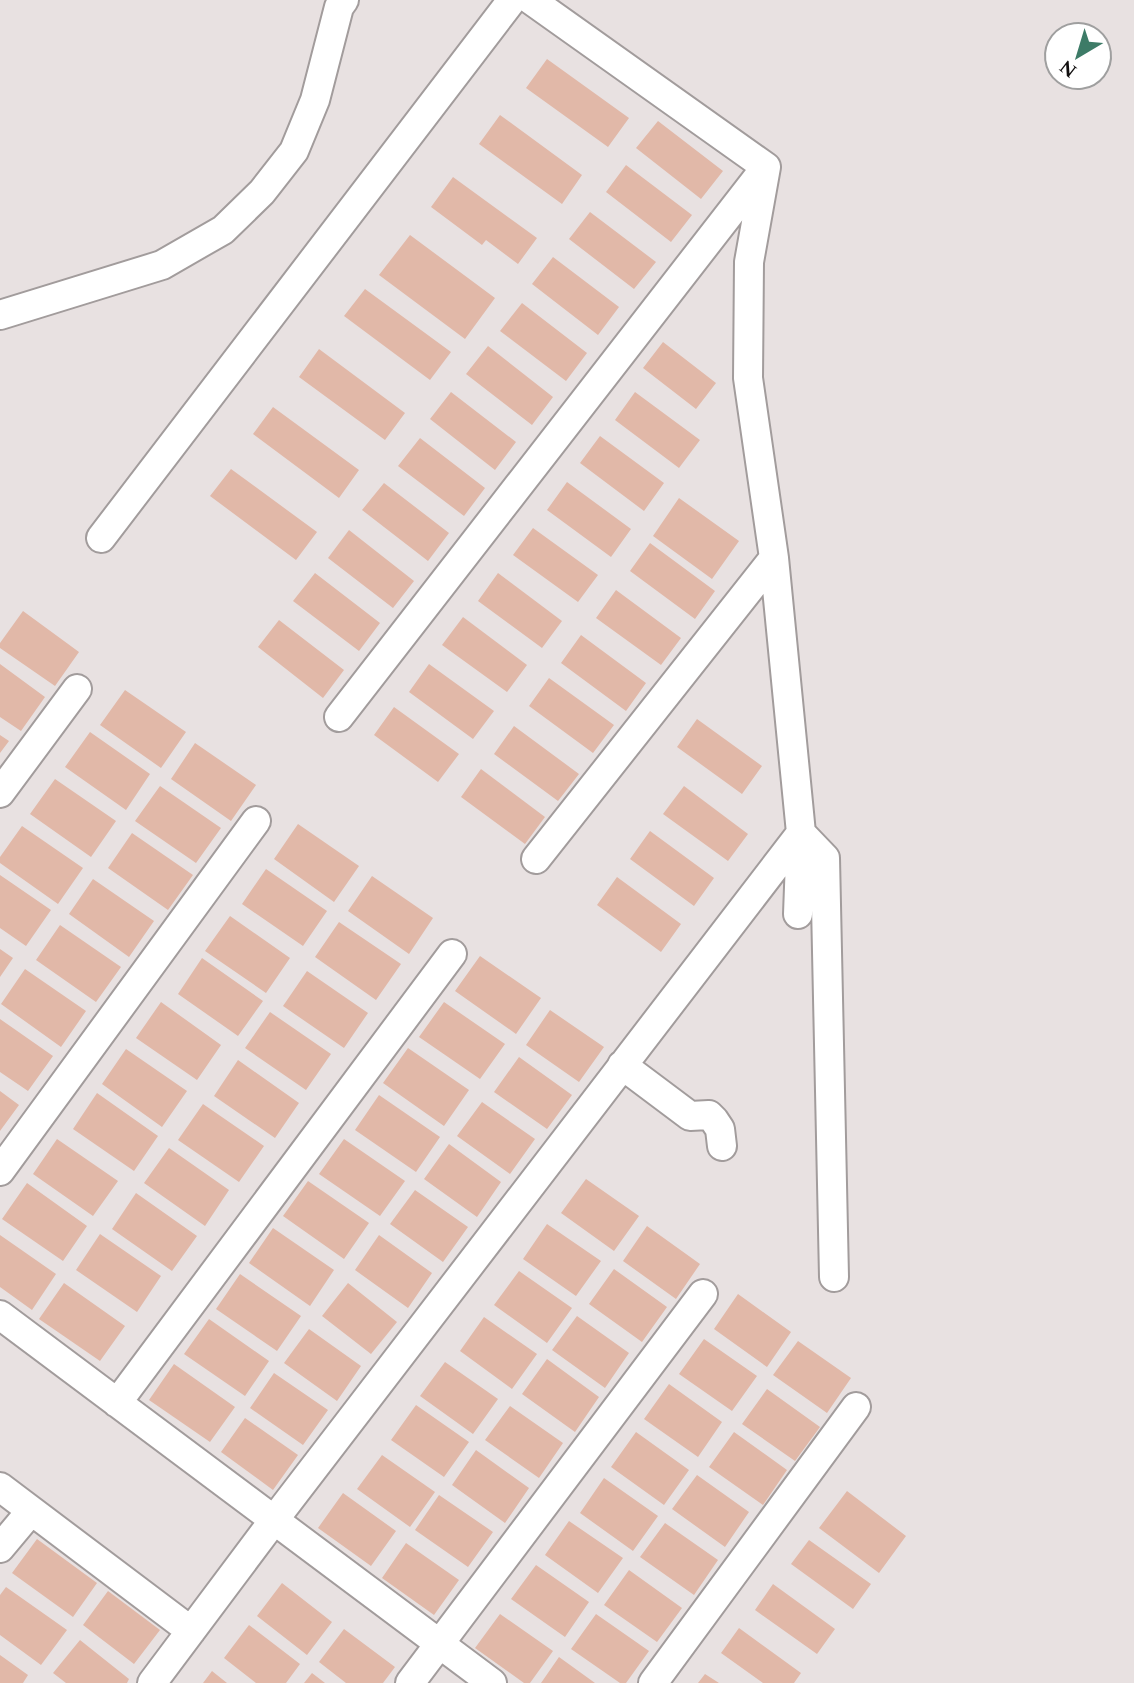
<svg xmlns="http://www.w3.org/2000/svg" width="1134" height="1683" font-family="Spectral,serif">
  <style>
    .building { fill: #e1b8a8 }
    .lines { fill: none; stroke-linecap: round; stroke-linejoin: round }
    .minor-casing { stroke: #a29c9c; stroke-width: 32 }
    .minor { stroke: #fff; stroke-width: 28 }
  </style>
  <rect width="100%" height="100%" fill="#e8e1e1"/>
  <path class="building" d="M547,59L629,118L608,147L526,88Z
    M500,115L582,175L562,204L479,144Z
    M658,121L723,171L701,199L636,148Z
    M626,165L692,215L671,242L606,192Z
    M453,177L537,238L518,264L486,240L482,245L431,207Z
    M590,212L656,262L634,289L569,239Z
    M410,235L495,298L465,339L379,275Z
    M553,257L619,307L598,335L532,284Z
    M365,289L451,352L430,380L344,316Z
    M522,303L587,353L566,381L500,331Z
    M663,342L716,383L696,409L643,368Z
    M488,346L553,397L532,425L466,374Z
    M319,349L405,413L385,440L299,377Z
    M451,392L516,442L495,470L430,419Z
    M635,392L700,440L679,468L615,420Z
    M273,407L359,470L339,498L253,434Z
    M600,436L664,483L644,511L580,463Z
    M420,438L485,488L464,516L398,466Z
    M231,469L317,532L296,560L210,496Z
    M567,482L631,529L611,557L547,510Z
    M384,483L449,533L428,561L362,510Z
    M679,498L739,541L712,579L653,536Z
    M533,528L598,575L578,602L513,555Z
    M349,530L414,581L393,608L328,558Z
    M650,543L715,591L695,619L630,571Z
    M315,573L380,623L359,651L293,601Z
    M498,573L562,621L542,648L478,601Z
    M616,590L681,638L661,665L596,618Z
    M23,611L79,652L55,686L0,648V643Z
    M463,617L527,665L507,692L442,645Z
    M279,620L344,670L323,698L258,647Z
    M581,635L646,683L626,711L561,663Z
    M0,664L45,697L21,731L0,717Z
    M429,664L494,711L473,739L409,692Z
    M549,678L614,725L593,753L529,706Z
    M125,690L186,732L161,768L100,725Z
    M394,707L459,754L438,782L374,735Z
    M697,719L762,766L742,794L677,747Z
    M514,726L579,774L558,801L494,754Z
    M90,732L150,774L126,810L65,767Z
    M0,735L9,741L0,753Z
    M195,743L256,785L231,821L171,779Z
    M481,769L545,817L525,844L461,797Z
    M55,779L116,821L91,857L30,814Z
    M160,786L221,828L196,863L135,821Z
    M684,786L748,834L728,861L663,814Z
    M298,824L359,866L334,902L274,859Z
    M22,826L83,868L58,904L0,863V857Z
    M650,831L714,878L694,906L630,859Z
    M132,833L193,875L168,910L108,868Z
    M266,869L327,911L303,946L242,904Z
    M0,875L51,910L26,946L0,928Z
    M372,876L433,918L409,954L348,911Z
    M617,877L681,924L661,952L597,905Z
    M93,879L154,921L129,957L69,914Z
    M230,916L290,958L266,993L205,951Z
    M339,922L401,964L376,1000L315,957Z
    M60,925L121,967L96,1002L36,960Z
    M0,949L13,958L0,977Z
    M480,956L541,998L516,1034L455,991Z
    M202,958L263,1001L238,1036L178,994Z
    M25,969L86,1011L61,1047L1,1004Z
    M307,971L368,1013L344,1048L283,1006Z
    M161,1002L221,1045L197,1080L136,1038Z
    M444,1002L505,1044L480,1079L419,1037Z
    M550,1010L604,1047L579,1082L526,1045Z
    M270,1012L331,1054L306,1090L245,1048Z
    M0,1019L53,1056L28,1091L0,1072Z
    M408,1048L469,1090L444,1126L383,1083Z
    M126,1049L187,1091L162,1127L102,1084Z
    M519,1057L572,1095L547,1129L494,1092Z
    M238,1060L299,1103L275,1138L214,1096Z
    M0,1091L19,1105L0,1131Z
    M97,1093L158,1136L134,1171L73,1129Z
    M379,1095L440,1137L416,1172L355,1130Z
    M482,1102L535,1139L510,1174L457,1136Z
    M203,1104L264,1146L239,1182L178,1140Z
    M57,1139L118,1181L93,1216L33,1174Z
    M344,1139L405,1181L380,1216L319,1174Z
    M449,1144L501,1182L477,1217L424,1179Z
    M169,1148L229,1190L205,1226L144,1183Z
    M586,1179L639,1216L614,1251L561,1213Z
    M308,1181L369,1223L344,1259L283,1216Z
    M27,1183L87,1226L63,1261L2,1219Z
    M415,1190L468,1227L443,1262L390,1224Z
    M136,1193L197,1236L172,1271L112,1229Z
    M547,1224L601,1261L576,1296L523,1259Z
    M647,1226L700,1264L676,1299L623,1261Z
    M273,1228L334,1270L310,1306L249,1263Z
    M100,1234L161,1276L137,1312L76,1270Z
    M0,1235L56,1274L32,1310L0,1287Z
    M379,1235L432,1273L408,1308L355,1270Z
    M614,1269L667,1307L642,1342L589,1304Z
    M519,1271L572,1308L547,1343L494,1305Z
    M240,1274L301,1316L277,1351L216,1309Z
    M64,1283L125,1326L100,1361L39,1319Z
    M348,1283L397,1322L371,1354L322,1316Z
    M738,1294L791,1332L767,1367L714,1329Z
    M577,1316L629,1353L605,1388L552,1350Z
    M484,1317L537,1354L512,1389L460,1351Z
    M209,1319L269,1361L245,1396L184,1354Z
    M309,1329L361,1366L337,1401L284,1363Z
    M704,1339L757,1376L732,1411L679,1374Z
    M798,1341L851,1378L827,1413L773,1375Z
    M547,1359L599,1397L575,1432L522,1394Z
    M445,1362L498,1399L473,1434L420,1396Z
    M174,1364L235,1407L210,1442L149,1400Z
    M274,1373L328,1410L303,1445L250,1408Z
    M669,1384L722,1422L698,1457L644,1419Z
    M767,1389L820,1427L795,1461L742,1424Z
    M416,1405L469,1442L444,1477L391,1440Z
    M510,1406L563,1443L539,1478L485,1440Z
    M245,1418L298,1455L273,1490L221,1452Z
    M636,1432L689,1470L664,1505L611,1467Z
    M734,1432L787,1470L763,1505L709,1467Z
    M476,1450L529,1488L505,1523L452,1485Z
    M382,1455L435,1492L410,1527L357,1489Z
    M697,1475L749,1512L725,1547L672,1509Z
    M604,1478L658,1516L633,1551L580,1513Z
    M847,1491L906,1536L879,1573L819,1528Z
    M343,1493L396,1531L371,1566L318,1528Z
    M439,1495L493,1532L468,1567L415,1530Z
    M569,1521L623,1558L598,1593L545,1555Z
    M665,1523L718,1560L694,1595L640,1557Z
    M37,1539L97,1583L73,1617L12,1573Z
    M809,1540L871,1584L853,1609L791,1564Z
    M406,1543L459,1580L434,1615L382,1578Z
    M536,1565L589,1602L565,1637L511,1599Z
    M629,1570L682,1608L657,1642L604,1605Z
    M282,1583L332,1622L307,1655L257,1616Z
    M773,1584L835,1629L817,1654L755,1610Z
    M6,1587L67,1630L41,1665L0,1635V1595Z
    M108,1591L160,1630L134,1664L83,1625Z
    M500,1614L553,1651L530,1683H524L475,1648Z
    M596,1614L649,1651L626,1683H620L571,1649Z
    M249,1625L300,1664L286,1683H256L224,1658Z
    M739,1628L801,1673L794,1683H763L721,1653Z
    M344,1629L395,1667L383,1683H346L319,1662Z
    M80,1640L129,1679L127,1683H66L53,1673Z
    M0,1655L28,1675L23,1683H0Z
    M559,1657L595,1683H541Z
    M212,1671L227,1683H203Z
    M312,1673L325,1683H304Z
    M705,1674L719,1683H698Z"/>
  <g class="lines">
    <g class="minor-casing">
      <path id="minor" d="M531,0L766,167
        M0,315L162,265L223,230L262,192L294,151L315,100L339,7L344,0
        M101,538L512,0
        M339,717L762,172
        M0,793L77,689
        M801,833L825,858L834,1277
        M536,859L774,558
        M798,914L801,833
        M622,1065L690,1116L709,1115L714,1120L720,1129L722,1146
        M0,1171L256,821
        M0,1315L492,1683
        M117,1403L452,954
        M0,1487L191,1631
        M0,1548L31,1511
        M152,1683L274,1520L801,833L774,558L748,378L749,262L766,167
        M410,1683L703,1294
        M653,1683L856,1407"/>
    </g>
    <use href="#minor" class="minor"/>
  </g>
  <g transform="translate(1078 56) rotate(218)"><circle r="33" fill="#ffffff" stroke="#9f9f9f" stroke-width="2"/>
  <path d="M0-5L12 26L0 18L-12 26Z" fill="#3d7b67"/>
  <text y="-10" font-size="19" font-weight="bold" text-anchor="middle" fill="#100e0e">N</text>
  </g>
</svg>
